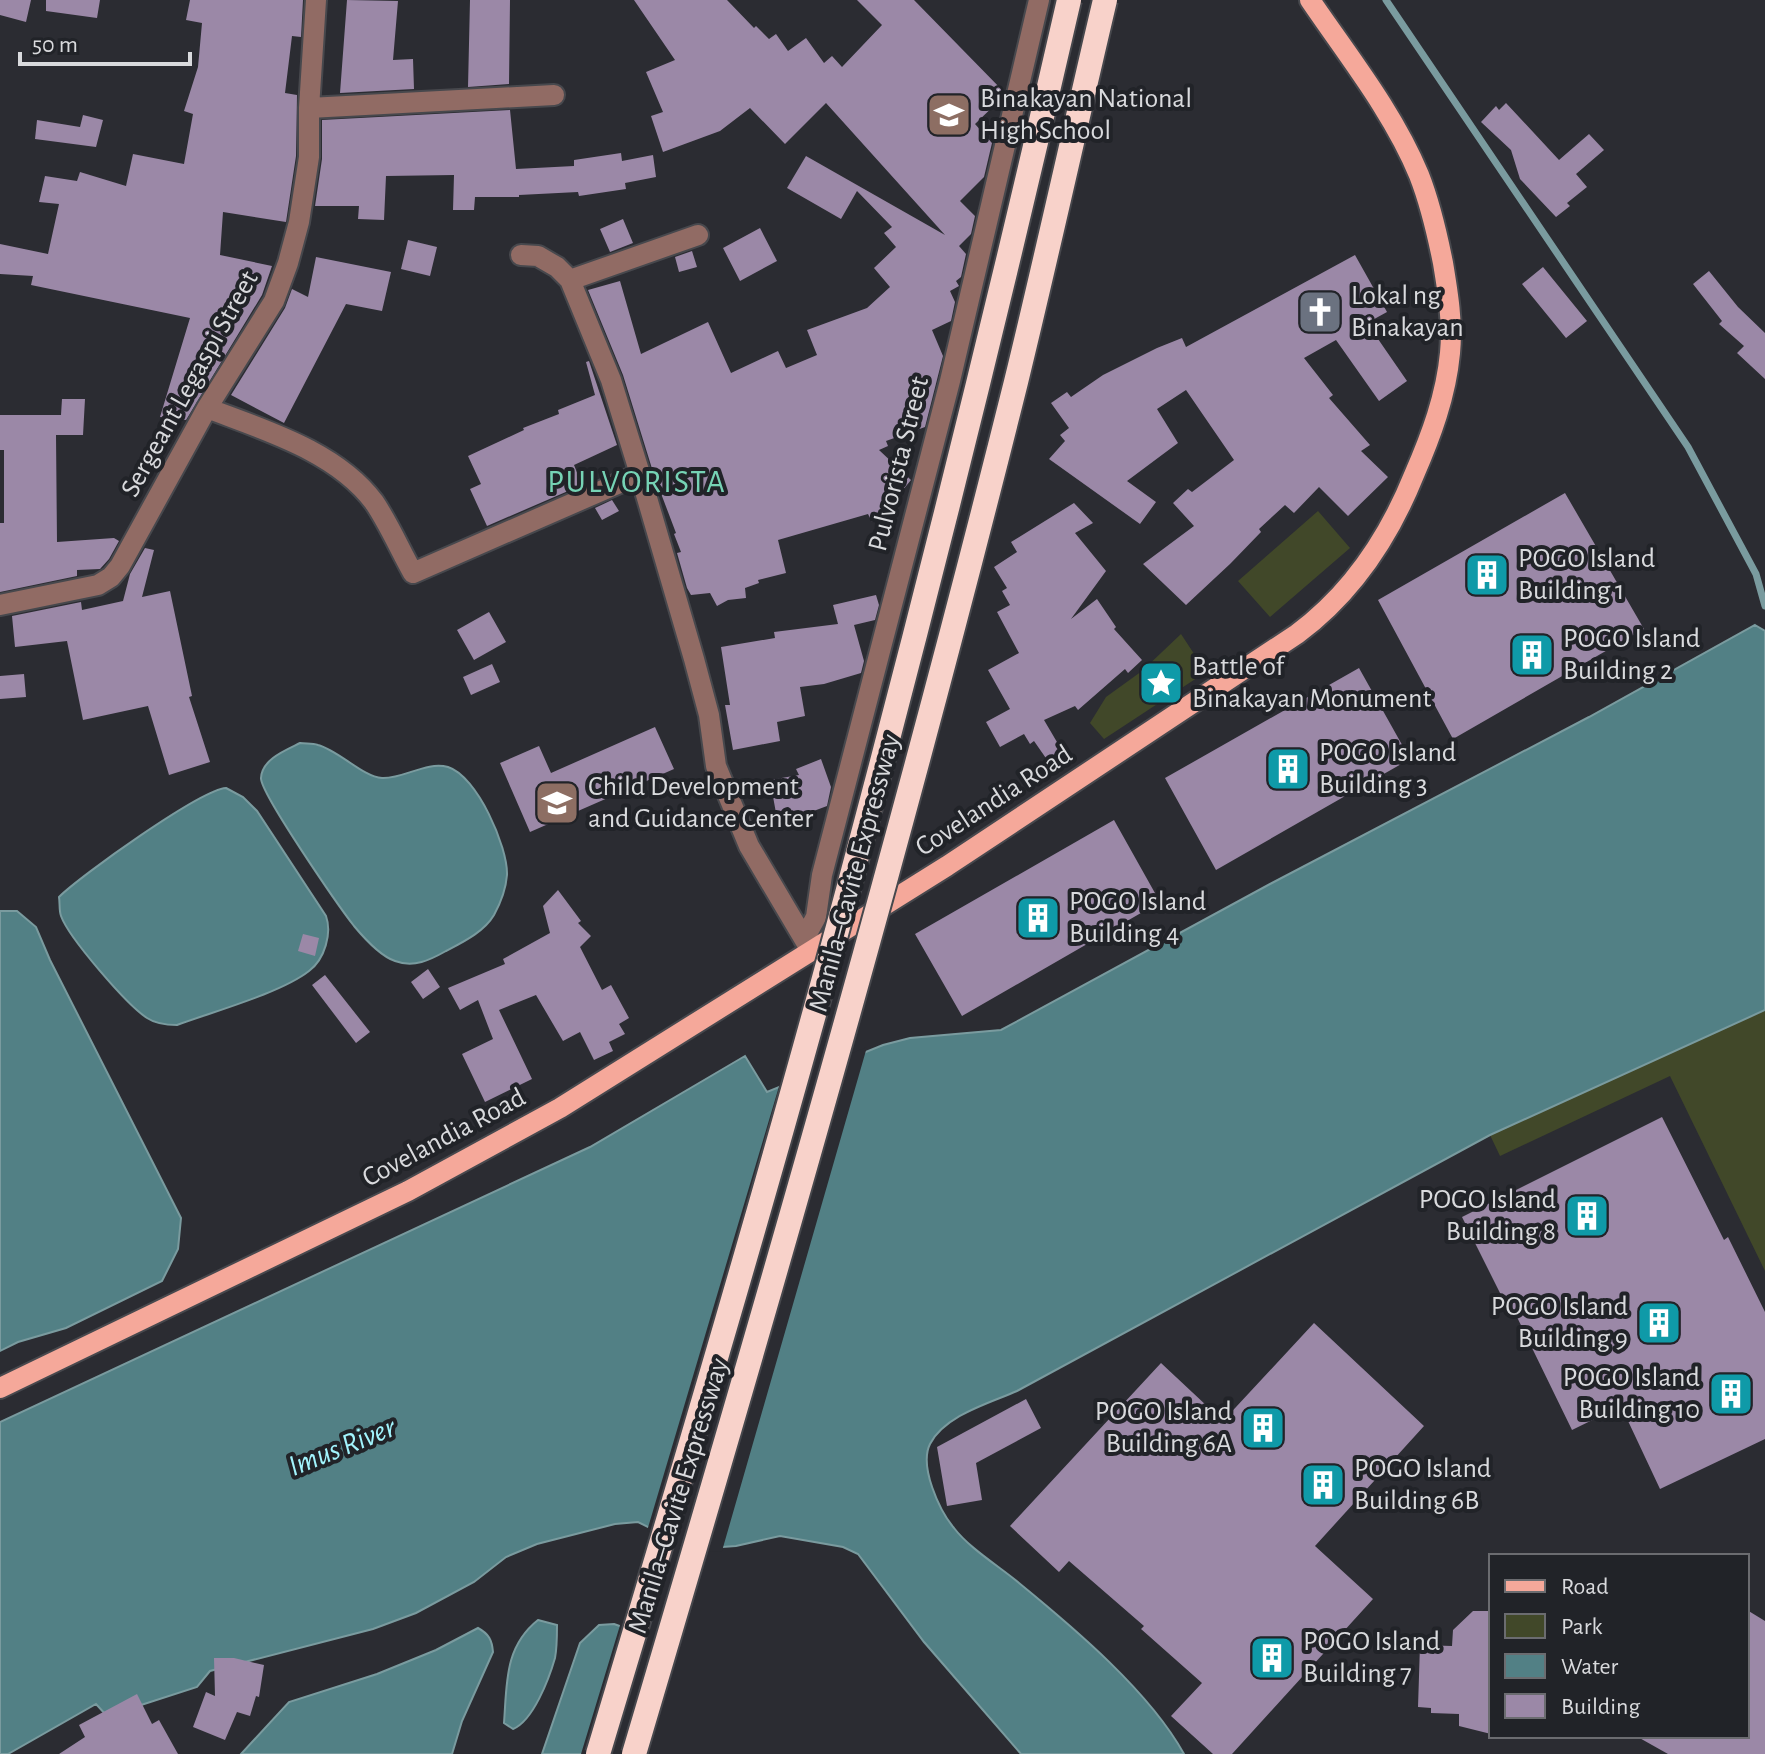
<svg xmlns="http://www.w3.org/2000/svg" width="1765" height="1754" font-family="'Alegreya Sans',sans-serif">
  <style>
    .green { fill: #414829 }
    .water { fill: #528085; stroke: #7a9b9f; stroke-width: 2 }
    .pier { fill: #2b2c32 }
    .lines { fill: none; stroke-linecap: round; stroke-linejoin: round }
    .stream { stroke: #7a9b9f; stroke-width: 7 }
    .building { fill: #9b88a7 }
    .minor-casing { stroke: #47484d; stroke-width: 24 }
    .major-casing { stroke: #47484d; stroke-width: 24 }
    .minor { stroke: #916b64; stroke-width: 20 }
    .major { stroke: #f5a89a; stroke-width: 20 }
    .highway-bridge-casing { stroke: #47484d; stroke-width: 28; stroke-linecap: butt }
    .highway-bridge { stroke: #f8d2ca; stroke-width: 24 }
    .labels { text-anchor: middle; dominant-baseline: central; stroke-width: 8; stroke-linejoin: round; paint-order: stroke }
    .poi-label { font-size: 28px; fill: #d9dadd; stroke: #212328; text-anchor: start }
    .street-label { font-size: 28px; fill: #d9dadd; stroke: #212328 }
    .water-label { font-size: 30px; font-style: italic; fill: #a2f4fd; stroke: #212328 }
    .quarter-label { font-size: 32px; letter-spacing: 2px; fill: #76d3b5; stroke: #212328 }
  </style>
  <rect width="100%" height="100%" fill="#2b2c32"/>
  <path class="green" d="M1318,511L1350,548L1270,617L1238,581Z
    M1181,634L1206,672L1104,739L1090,723L1106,697L1142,671Z
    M1765,1010V1271L1670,1076L1500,1156L1490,1135Z"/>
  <path class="water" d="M1755,625L1765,631V1010L1490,1135L1017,1391C990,1403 945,1415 930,1444C919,1466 939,1510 954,1528C969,1548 1000,1567 1019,1583C1074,1628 1150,1692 1184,1754H1021L924,1642L858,1554L843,1547L780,1536L736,1546L708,1548L672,1539L638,1522L615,1524L537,1544L506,1557L474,1582L416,1613L373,1629L210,1671L197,1687L107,1716L96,1704L8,1754H0V1422L590,1147L745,1056L767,1092L883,1045L910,1038L1001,1030L1270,884L1589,717Z
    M300,743C306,744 312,743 318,745C338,750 363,777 382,778C404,779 426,761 448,767C477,776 508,847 507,875C506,888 500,904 494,915C484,932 463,942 446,951C430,960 414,968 395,961C380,956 364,938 354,926C340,908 260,793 261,778C262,759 286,750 300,743Z
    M226,788L243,797L257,811L326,916C332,933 325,959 309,971C281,993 212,1012 177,1025C166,1025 156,1024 147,1018C127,1005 69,938 61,916C59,911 60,903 59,897C80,876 200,790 226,788Z
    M0,911H17L36,927L50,960L181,1218L178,1249L162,1281L66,1328L18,1342L0,1351Z
    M538,1620L557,1625C557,1636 557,1648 555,1658C549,1679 533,1721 513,1729L504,1723C507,1684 504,1647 538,1620Z
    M614,1624L628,1629L607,1754H542L580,1643L599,1625Z
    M478,1628C489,1634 492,1640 493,1652L462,1721L452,1754H241L289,1702L377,1674L436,1650Z"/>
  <path class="pier" d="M867,1047L722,1551L708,1552L670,1543L647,1531L780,1083Z
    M621,1622L629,1625L641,1647L619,1727L611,1754H581Z"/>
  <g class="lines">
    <path class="stream" d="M1386,0L1688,447L1756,574L1765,606"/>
  </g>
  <path class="building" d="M0,0H31L26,22L0,15Z
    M46,0H100L97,18L46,11Z
    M190,0H303L301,37L292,36L285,93L297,95L296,156L286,222L223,212L220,255L272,266L262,295L186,420L160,417L190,318L31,285L33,276L0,274V244L48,254L59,204L39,202L45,176L77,181L80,172L126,186L133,154L184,164L193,114L184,111L198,67L202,23L186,20Z
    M347,0L398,1L393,60L413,59L414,89L340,93Z
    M470,0H510L509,84L468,87Z
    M634,0H727L754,28L756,26L769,39L776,34L788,51L806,38L824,63L832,56L842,67L882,25L857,0H914L1004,92L1003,97L975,124L992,143L984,177L960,201L975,216L971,234L959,246L966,254L961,277L956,281L959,286L950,291L955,302L951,321L932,330L943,356L925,427L886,441L888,446L879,450L911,480L893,502L897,511L872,522L868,514L778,540L786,573L758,580L759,583L745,588L746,598L728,600L717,606L710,593L691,595L687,588L677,553L681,552L674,534L676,533L654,475L623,375L588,290L620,281L641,354L708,322L731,373L778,351L786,368L817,355L807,330L867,308L890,287L874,268L896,247L884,233L892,227L857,191L841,219L787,188L806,156L945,235L826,103L785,144L750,108L720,131L663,152L651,116L663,112L646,72L675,60Z
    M1506,103L1559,160L1589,134L1604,150L1576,174L1587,187L1567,203L1570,206L1556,217L1520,179L1511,150L1481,122L1496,106L1499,110Z
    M510,110L516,169L574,166V160L621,153L622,161L653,155L656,177L625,183L626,189L579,196L578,192L519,195V197H475L474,210H453L454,175L386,176L384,220L358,219L359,206H315L322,159V120Z
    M83,115L103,120L96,147L35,139L37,120L80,127Z
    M623,219L633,243L610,252L600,229Z
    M760,228L777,261L740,281L723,248Z
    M408,240L437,247L430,276L401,269Z
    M692,251L697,267L679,272L675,257Z
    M1355,255L1387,312L1367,323L1407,381L1379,401L1336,340L1304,358L1333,395L1329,398L1370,445L1361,451L1388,477L1348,516L1319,487L1294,513L1285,505L1259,529L1261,532L1230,564L1186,605L1143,564L1194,526L1173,503L1188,489L1192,492L1234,460L1186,390L1157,409L1178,443L1127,481L1156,502L1140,524L1049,459L1065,441L1060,435L1069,428L1051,403L1067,392L1071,397L1103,375L1157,348L1182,338L1186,347Z
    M316,257L391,272L382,311L346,304L284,423L231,395L285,308L292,289L308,297Z
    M1543,267L1587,321L1566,338L1522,284Z
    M1709,271L1738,307L1765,333V379L1737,353L1744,346L1719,324L1722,321L1693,284Z
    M589,361L617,445L574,465L582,485L487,526L470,489L481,484L468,456L524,430L523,428L559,414L558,410L595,395L586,362Z
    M62,399H85L83,435H56L57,542L114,538L119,541L109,559L100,569L77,570V576L0,592V523H4V450H0V415H61Z
    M1565,493L1644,629L1453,739L1378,600Z
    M612,500L619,511L602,520L595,508Z
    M1074,503L1093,523L1075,533L1106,571L1071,619L1097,599L1116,627L1114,629L1142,660L1128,673L1125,669L1078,710L1075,706L1044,720L1064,754L1050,764L1034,741L1030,744L1024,734L1000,747L986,722L1010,709L988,670L1019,653L997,612L1010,605L1002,591L1007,588L994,567L1017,552L1011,542Z
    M145,548L154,550L142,597L170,591L192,696L189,697L210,762L169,775L148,706L83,720L67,641L15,647L12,616L81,602L82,610L123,601L130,574Z
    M876,595L879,605L875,620L854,625L864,661L861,673L824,684L800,687L805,716L777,722L780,741L733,750L725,705H730L721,647L775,638L774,632L838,624L833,605Z
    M489,612L506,642L474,660L457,630Z
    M492,664L500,682L471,695L463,677Z
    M1359,668L1410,759L1216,870L1165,778Z
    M24,674L26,697L0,699V676Z
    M655,727L674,769L530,832L500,763L539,746L551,773Z
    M821,759L831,787L827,806L803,815L804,820L778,824L770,780L799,775L796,769Z
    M1114,820L1160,902L962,1016L915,934Z
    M558,890L581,921L578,923L591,936L580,947L602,990L611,985L629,1018L619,1024L625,1034L609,1042L613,1051L594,1060L580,1032L563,1041L536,995L499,1010L532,1079L485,1102L462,1054L493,1039L478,1000L460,1010L448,988L505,964L503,959L550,933L543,906Z
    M303,934L319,938L315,956L298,951Z
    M428,969L440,987L423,999L411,982Z
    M325,975L370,1032L356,1043L312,985Z
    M1662,1117L1724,1240L1728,1237L1765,1312V1439L1660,1489L1621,1406L1572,1430L1515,1313L1511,1315L1462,1217Z
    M1314,1323L1424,1426L1315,1546L1373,1599L1232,1754H1213L1171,1716L1202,1683L1141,1629L1144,1626L1069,1561L1059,1572L1010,1526L1161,1363L1223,1421Z
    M1026,1399L1041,1428L976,1463L982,1500L947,1506L937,1447Z
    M1747,1610L1765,1621V1754H1668L1636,1736H1747Z
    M1473,1611H1491V1734L1459,1726V1714L1431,1713V1708L1418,1707L1420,1645L1452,1646L1453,1630Z
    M214,1658H234L264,1665L259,1697L256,1696L250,1716L237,1712L225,1740L193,1727L206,1692L215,1696Z
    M137,1694L152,1724L159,1720L178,1754H59L85,1737L79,1725Z"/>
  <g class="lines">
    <g class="minor-casing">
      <path id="minor" d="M309,108L554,95
        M521,255L538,256L557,267L570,280L611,380L640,474
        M570,280L698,235
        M207,408C264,430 336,451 374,502C389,524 400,550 413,573L640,474L694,659L709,715L716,766L749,846L810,949
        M0,605L98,585L111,577L120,566L207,408L274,301L288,263L299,222L309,157V108L316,0
        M804,939L816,917L822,875L950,381L1039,0"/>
    </g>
    <g class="major-casing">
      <path id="major" d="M0,1388L408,1191L560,1108L947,866L1297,634C1351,594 1389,537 1414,475C1431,436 1446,396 1450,353C1453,323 1448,293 1443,263C1437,233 1430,203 1419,175C1393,112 1348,56 1310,0"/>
    </g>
    <use href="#minor" class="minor"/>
    <use href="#major" class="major"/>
    <g class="highway-bridge-casing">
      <path id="highway-bridge" d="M598,1754C685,1465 771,1177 849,886C928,592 1001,297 1069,0
        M634,1754C769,1299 901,843 1016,382C1047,255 1075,127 1105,0"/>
    </g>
    <use href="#highway-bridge" class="highway-bridge"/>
  </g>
  <defs>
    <g id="school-square" transform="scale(2.3)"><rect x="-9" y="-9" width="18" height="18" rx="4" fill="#8d6e63" stroke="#212328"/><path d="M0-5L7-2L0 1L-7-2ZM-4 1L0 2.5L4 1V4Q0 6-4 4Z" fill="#fff"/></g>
    <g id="church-square" transform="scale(2.3)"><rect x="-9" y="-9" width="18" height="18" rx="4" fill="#6b7280" stroke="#212328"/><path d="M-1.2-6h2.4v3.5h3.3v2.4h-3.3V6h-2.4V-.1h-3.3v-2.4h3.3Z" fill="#fff"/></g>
    <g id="building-square" transform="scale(2.3)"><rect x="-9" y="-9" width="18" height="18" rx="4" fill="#0f9aa8" stroke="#212328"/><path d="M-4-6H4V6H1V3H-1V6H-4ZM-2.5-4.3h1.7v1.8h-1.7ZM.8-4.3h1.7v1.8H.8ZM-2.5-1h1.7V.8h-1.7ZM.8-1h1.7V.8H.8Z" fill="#fff"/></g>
    <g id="sight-square" transform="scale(2.3)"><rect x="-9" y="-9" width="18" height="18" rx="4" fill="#0f9aa8" stroke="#212328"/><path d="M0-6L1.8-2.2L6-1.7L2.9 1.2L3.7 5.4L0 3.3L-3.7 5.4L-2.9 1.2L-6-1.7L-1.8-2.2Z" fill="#fff"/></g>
  </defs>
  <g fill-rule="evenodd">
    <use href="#school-square" x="949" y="115"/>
    <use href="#church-square" x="1320" y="312"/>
    <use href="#building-square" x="1487" y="575"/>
    <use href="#building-square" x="1532" y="655"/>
    <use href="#sight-square" x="1161" y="683"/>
    <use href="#building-square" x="1288" y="769"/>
    <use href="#school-square" x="557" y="803"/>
    <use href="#building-square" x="1038" y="918"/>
    <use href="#building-square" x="1587" y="1216"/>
    <use href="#building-square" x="1659" y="1323"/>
    <use href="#building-square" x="1731" y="1394"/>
    <use href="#building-square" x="1263" y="1428"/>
    <use href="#building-square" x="1323" y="1485"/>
    <use href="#building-square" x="1272" y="1658"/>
  </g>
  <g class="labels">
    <g class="poi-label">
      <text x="980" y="99">Binakayan National<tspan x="980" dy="32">High School</tspan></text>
      <text x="1351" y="296">Lokal ng<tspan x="1351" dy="32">Binakayan</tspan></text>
      <text x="1518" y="559">POGO Island<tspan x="1518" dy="32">Building 1</tspan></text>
      <text x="1563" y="639">POGO Island<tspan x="1563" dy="32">Building 2</tspan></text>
      <text x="1192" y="667">Battle of<tspan x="1192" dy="32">Binakayan Monument</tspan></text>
      <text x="1319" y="753">POGO Island<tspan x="1319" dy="32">Building 3</tspan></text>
      <text x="588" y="787">Child Development<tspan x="588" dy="32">and Guidance Center</tspan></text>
      <text x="1069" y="902">POGO Island<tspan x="1069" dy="32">Building 4</tspan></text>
      <text x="1556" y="1200" text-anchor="end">POGO Island<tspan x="1556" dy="32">Building 8</tspan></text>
      <text x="1628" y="1307" text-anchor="end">POGO Island<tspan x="1628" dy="32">Building 9</tspan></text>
      <text x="1700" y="1378" text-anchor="end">POGO Island<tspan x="1700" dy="32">Building 10</tspan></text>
      <text x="1232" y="1412" text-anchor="end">POGO Island<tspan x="1232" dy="32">Building 6A</tspan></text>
      <text x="1354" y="1469">POGO Island<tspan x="1354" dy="32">Building 6B</tspan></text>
      <text x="1303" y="1642">POGO Island<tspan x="1303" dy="32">Building 7</tspan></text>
    </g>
    <g class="street-label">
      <text transform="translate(190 384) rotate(-61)">Sergeant Legaspi Street</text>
      <text transform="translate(899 464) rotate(-76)">Pulvorista Street</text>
      <text transform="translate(994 801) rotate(-33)">Covelandia Road</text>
      <text transform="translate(855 873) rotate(-75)">Manila–Cavite Expressway</text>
      <text transform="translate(444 1138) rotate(-28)">Covelandia Road</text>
      <text transform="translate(679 1496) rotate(-73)">Manila–Cavite Expressway</text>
    </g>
    <g class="water-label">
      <text transform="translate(342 1447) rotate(-22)">Imus River</text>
    </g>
    <g class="quarter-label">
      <text x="637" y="482">PULVORISTA</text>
    </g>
  </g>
  <rect x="1489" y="1554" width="260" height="184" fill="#212328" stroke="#6b6c70" stroke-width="2"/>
  <rect x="1505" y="1580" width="40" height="12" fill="#f5a89a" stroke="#6b6c70" stroke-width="2"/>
  <text x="1561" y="1594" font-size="24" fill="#d9dadd">Road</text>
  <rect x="1505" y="1614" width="40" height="24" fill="#414829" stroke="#6b6c70" stroke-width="2"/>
  <text x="1561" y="1634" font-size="24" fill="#d9dadd">Park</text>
  <rect x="1505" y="1654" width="40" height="24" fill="#528085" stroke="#6b6c70" stroke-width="2"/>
  <text x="1561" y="1674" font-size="24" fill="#d9dadd">Water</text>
  <rect x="1505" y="1694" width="40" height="24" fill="#9b88a7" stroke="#6b6c70" stroke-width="2"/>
  <text x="1561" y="1714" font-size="24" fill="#d9dadd">Building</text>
  <path d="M20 52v12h170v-12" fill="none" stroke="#d9dadd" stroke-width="4"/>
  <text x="32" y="52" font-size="24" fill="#d9dadd" stroke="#212328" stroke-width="6" paint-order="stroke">50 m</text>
</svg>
